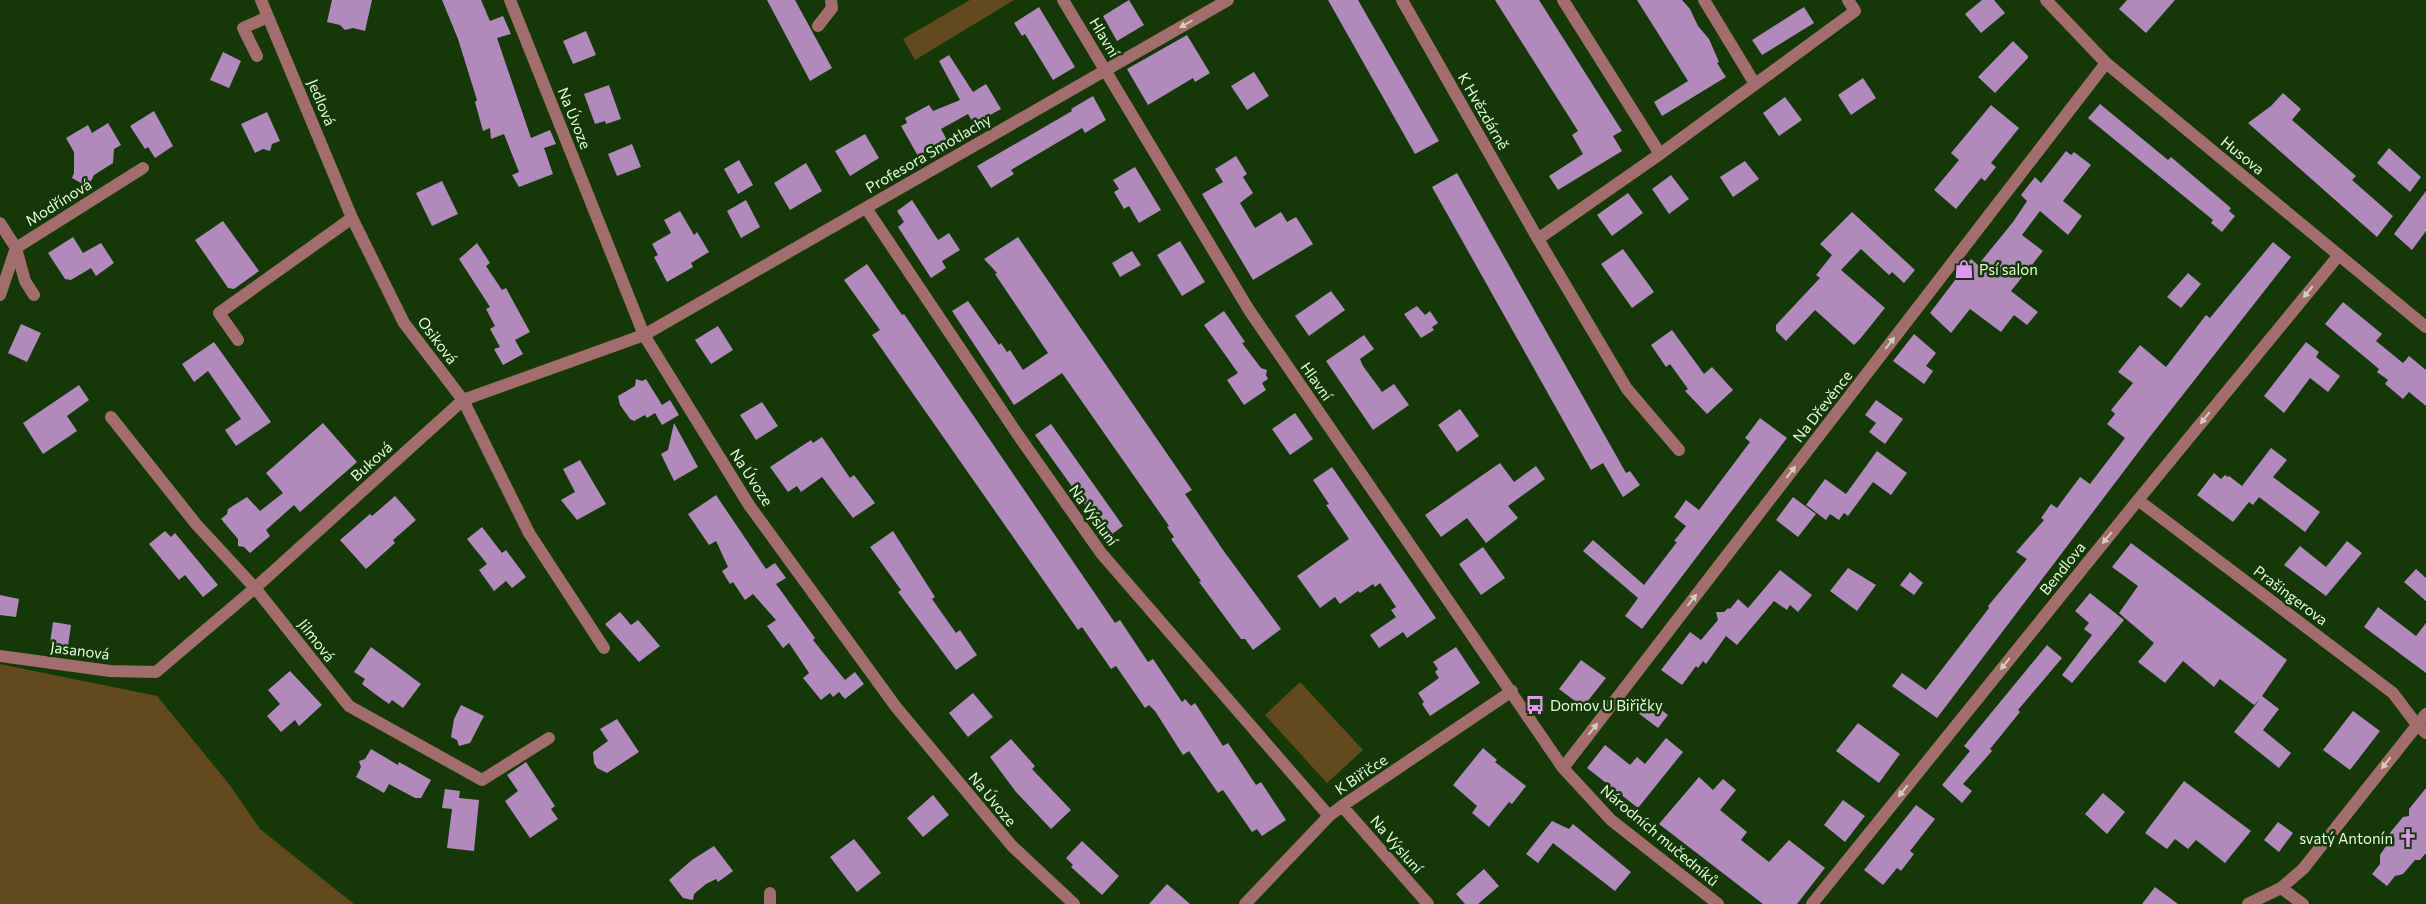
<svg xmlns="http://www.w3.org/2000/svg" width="2426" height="904" font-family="Commissioner,sans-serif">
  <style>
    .green { fill: #634a1e }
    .building { fill: #b289bd }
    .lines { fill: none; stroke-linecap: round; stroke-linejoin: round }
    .minor { stroke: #a36d6d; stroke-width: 12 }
    .oneway { fill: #d1d0bd }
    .labels { text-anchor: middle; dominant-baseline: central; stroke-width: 5; stroke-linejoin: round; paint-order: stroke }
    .street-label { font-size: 15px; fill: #e5fbdf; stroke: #143907 }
    .poi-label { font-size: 15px; fill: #e5fbdf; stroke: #143907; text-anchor: start }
  </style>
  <rect width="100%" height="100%" fill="#143907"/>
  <path class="green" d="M970,0H1014L915,60L903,39Z
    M0,664L157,696L229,784L260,829L354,904H0Z
    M1300,682L1363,750L1327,783L1265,715Z"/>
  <path class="building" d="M332,0H372L365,31L353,28L345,30L340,25L327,22Z
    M442,0H481L490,21L503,16L511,34L497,38L531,138L550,130L556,144L544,148L553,174L519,187L512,175L519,172L504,134L491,139L490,128L483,131L475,102L477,100L458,39Z
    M767,0H795L832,68L810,81Z
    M1129,0L1144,25L1117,41L1103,16Z
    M1328,0H1358L1439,141L1415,154Z
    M1495,0H1539L1622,131L1613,136L1622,151L1558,190L1549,176L1583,154L1572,135L1578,131Z
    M1637,0H1682L1690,9L1698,26L1709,39L1719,62L1717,63L1726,77L1662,116L1654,102L1688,81Z
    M1982,0H1994L2005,13L1981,33L1965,14Z
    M2127,0H2175L2146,33L2119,9Z
    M1039,7L1075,67L1053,80L1025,34L1022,36L1014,23Z
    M1804,7L1814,23L1762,55L1752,40Z
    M586,31L596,55L573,64L563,41Z
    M1187,35L1210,73L1195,82L1193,78L1148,105L1127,69Z
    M2013,41L2028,56V58L1995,93L1978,77Z
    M223,52L241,61L229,88L210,80Z
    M949,55L973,92L986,84L1001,109L974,124L968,114L941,129L947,140L918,156L901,126L907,123L905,118L929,105L933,111L960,100L939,61Z
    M1254,72L1269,96L1247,110L1231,86Z
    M1863,78L1876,98L1851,115L1838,95Z
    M609,85L621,119L606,124L605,121L595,124L584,94Z
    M2283,93L2301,109L2292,120L2356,176L2352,180L2393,216L2377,237L2248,123L2271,106Z
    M1093,96L1106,120L1085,133L1082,128L1011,170L1014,174L991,188L977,166L1072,111L1071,109Z
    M1785,97L1802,120L1779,136L1763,113Z
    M2100,104L2168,160L2171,157L2231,208L2229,211L2235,216L2222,232L2211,223L2213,220L2088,118Z
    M1991,105L2019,128L1991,163L1996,167L1985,181L1981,178L1956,209L1934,190L1959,160L1951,153Z
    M154,111L173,146L155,158L148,147L145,149L130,126Z
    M267,112L280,141L272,144L270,151L263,149L255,153L241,124Z
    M108,123L121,145L114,149L113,163L94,175L88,187L72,178L74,173V152L66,138L88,125L92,133Z
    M865,134L879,158L850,176L835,151Z
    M632,144L641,167L617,176L608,154Z
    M2389,148L2421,177L2410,192L2377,163Z
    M2066,151L2071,155L2074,152L2091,165L2063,201L2082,216L2068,235L2040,211L2022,235L2043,251L2011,291L2038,312L2027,325L2014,315L2001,332L1970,309L1951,333L1930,313L1971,259L1978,265L2013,222L2027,201L2021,195L2035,177L2041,183Z
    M1236,156L1247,174L1243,177L1253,193L1240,203L1255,228L1281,212L1287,222L1296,217L1313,244L1253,280L1202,194L1223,182L1215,169Z
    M739,160L753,185L738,194L724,169Z
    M1745,161L1759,179L1733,197L1720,177Z
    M806,163L822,191L790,210L774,183Z
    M1135,167L1161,210L1139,223L1129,206L1124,209L1114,192L1119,189L1113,180Z
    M1457,173L1626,473L1630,471L1640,485L1623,497L1603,463L1591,470L1432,187Z
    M1671,175L1689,199L1669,214L1652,189Z
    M442,181L458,214L432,226L416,193Z
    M2426,191V231L2412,250L2394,234Z
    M1628,193L1643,213L1612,236L1597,215Z
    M746,200L760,227L741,238L727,211Z
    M912,200L938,240L949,233L960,250L942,261L946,268L931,278L898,227L904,222L897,211Z
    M680,211L694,235L697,232L709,252L691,263L693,267L667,282L654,257L658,255L652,244L671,233L664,220Z
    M1852,212L1915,270L1904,283L1892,272L1889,275L1861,249L1841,270L1885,308L1860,339L1854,345L1815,310L1786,341L1776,331V325L1820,278L1816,275L1832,255L1820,244Z
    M223,221L259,271L234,289L228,288L195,240Z
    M73,237L83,253L101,243L114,263L96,276L91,268L71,280L65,279L48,253Z
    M1018,237L1192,490L1185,494L1223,550L1281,629L1253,650L1245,639H1241L1199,582L1201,581L1171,539L1174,537L1167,527L1169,526L1062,373L1014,405L952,311L968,301L999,345L1001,343L1007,352L1010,350L1023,370L1048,353L995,274L997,273L984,259Z
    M1180,241L1205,282L1182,296L1157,255Z
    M2273,242L2291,257L2149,438L1937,718L1892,686L1902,673L1926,690L1989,608L1988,606L2027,559L2016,552L2044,520L2041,518L2051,504L2057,508L2080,477L2090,484L2125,438L2107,424L2115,414L2111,410L2133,383L2118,372L2140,345L2166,367L2206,315L2210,318Z
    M477,243L490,263L486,266L502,290L506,288L530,332L515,340L523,354L503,365L494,349L500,347L490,329L495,326L486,309L490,307L459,259Z
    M1623,249L1654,292L1632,308L1601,264Z
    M1132,251L1141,265L1120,277L1112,263Z
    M867,264L902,315L904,314L1115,623L1120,620L1148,662L1153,659L1182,702L1185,699L1191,706L1195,703L1223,746L1228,743L1256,785L1261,782L1286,820L1262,836L1257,829L1252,832L1223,790L1218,793L1189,751L1183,755L1155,711L1149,705L1145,708L1116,666L1111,669L1082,627L1078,630L872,335L880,330L844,280Z
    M2188,273L2201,284L2181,308L2167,297Z
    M1331,291L1345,310L1309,336L1295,316Z
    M2343,302L2382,334L2376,341L2403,363L2409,356L2426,370V406L2409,392L2403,399L2385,384L2388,380L2377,372L2379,369L2325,324Z
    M1417,306L1425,315L1430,311L1438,323L1432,327L1434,330L1421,338L1404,314Z
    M1224,311L1245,342L1242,343L1261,368L1267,370L1266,375L1268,379L1262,383L1266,390L1244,405L1227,380L1238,373L1204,325Z
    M21,324L41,333L27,362L8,353Z
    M718,326L733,350L711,364L695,340Z
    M1672,330L1704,374L1712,367L1733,390L1707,414L1685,391L1688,389L1670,364L1666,367L1651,345Z
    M1914,334L1936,353L1926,366L1933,371L1924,384L1893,361Z
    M1364,335L1374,349L1360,359L1363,366L1382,392L1394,384L1409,405L1373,430L1326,361Z
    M214,342L271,422L236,446L225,430L241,419L208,371L194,382L182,364Z
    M2306,342L2319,352L2316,357L2340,376L2328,392L2310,378L2284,413L2264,396Z
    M636,379L642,381L646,379L662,405L670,400L679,415L662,425L655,413L647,418L645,415L634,421L630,419L620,405L618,396L635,386Z
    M79,385L89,400L67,416L77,431L43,454L23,423Z
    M1876,400L1903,419L1885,444L1869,432L1876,423L1865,415Z
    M762,402L778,426L756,440L740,415Z
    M1460,409L1479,436L1457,452L1438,425Z
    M1295,413L1313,439L1290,455L1272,429Z
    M1760,418L1787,438L1642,629L1625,616L1638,598L1583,551L1593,540L1644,585L1677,542L1674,541L1686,526L1674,517L1686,500L1699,510L1750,442L1745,438Z
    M323,423L357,462L300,512L294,505L266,530L270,536L250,553L244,547L238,546V539L221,519L227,514L228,509L247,497L260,511L283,493L266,473Z
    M674,423L698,467L674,481L661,454L668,450Z
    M1051,424L1123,526L1108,537L1035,435Z
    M822,437L850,478L854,475L875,503L853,518L822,477L801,492L797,486L788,492L770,467L811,440L813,443Z
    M2271,448L2287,460L2273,477L2320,512L2305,532L2259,497L2253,505L2249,502L2233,522L2197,495L2214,473L2221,479L2225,475L2228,477L2229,476L2242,486Z
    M1877,451L1907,473L1891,495L1873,482L1848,516L1844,513L1839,520L1830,514L1826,520L1806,505L1825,479L1846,494Z
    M580,460L606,504L577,520L561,500L575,492L563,469Z
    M1500,463L1514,482L1536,466L1545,479L1508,506L1518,518L1486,543L1467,518L1441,537L1425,515Z
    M1332,467L1436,618L1407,638L1403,632L1379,648L1370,635L1396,617L1391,610L1396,607L1380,583L1375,587L1373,584L1360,593L1358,591L1340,604L1335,597L1320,608L1297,576L1349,539L1326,505L1329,504L1313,480Z
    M716,495L766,569L775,563L786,578L776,584L815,638L813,640L845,680L855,672L864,684L845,699L839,692L833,697L830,693L821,700L803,678L809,673L789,643L783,648L767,626L776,620L753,594L745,600L733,582L730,584L722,571L728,567L716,541L709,545L688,514Z
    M395,496L416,520L393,540L395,543L366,569L340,540L370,514L372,516Z
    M1793,497L1816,514L1798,537L1776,520Z
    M482,527L502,553L506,550L526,577L512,588L506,581L494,591L479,570L487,564L467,539Z
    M165,531L171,537L175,533L218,585L203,597L185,575L179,580L149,544Z
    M893,531L935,597L932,599L956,633L960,630L977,655L956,670L898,592L901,590L870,547Z
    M2347,541L2362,553L2326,596L2284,565L2300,546L2326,567Z
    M2131,543L2287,660L2262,696L2279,709L2263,730L2291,753L2279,768L2234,732L2260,699L2254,705L2220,679L2214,687L2183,661L2165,683L2138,662L2154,643L2119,613L2138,586L2112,567Z
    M1483,547L1505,578L1481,595L1459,564Z
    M1848,568L1876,585L1857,611L1830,591Z
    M2416,569L2426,578V601L2404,582Z
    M1780,570L1812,595L1798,612L1790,605L1787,610L1774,601L1737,645L1726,636L1706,664L1703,661L1698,668L1696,666L1682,685L1661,670L1690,632L1701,640L1718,620L1716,612H1724L1728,608L1730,609L1738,599L1748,608Z
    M1910,572L1923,583L1914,595L1900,585Z
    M2090,593L2124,620L2072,683L2062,675L2092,635L2084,629L2089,623L2075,611Z
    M0,595L19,599L16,617L0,615Z
    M2378,607L2416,636L2426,623V673L2364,627Z
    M620,612L631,625L638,620L660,646L639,662L605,624Z
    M53,622L71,625L68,646L50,643Z
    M2047,645L2062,658L2018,710L2020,712L1990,749L1992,751L1963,784L1972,791L1962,803L1942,785L1970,751L1964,746Z
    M371,647L421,684L403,708L392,700L389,704L375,694L362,684L365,679L354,672Z
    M1456,647L1480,683L1430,716L1422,704L1424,702L1418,693L1439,678L1435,672L1438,669L1433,662Z
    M1581,660L1606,678L1583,707L1559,689Z
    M290,671L322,705L299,726L295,720L281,732L267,716L280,704L268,690Z
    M973,693L993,717L968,737L949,713Z
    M1647,699L1668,715L1658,728L1637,712Z
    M461,705L484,716L470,743L459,746L457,740L451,737L454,719Z
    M2353,711L2380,731L2350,770L2323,750Z
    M617,719L639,752L607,773L597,768L594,763L593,752L608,741L600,729Z
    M1858,723L1900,754L1879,783L1836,751Z
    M1666,738L1683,752L1638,808L1587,768L1605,745L1630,765L1637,757L1645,764Z
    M1011,739L1035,766L1032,769L1071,810L1051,829L1016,792L990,757Z
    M1483,748L1497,760L1495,762L1526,786L1512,804L1509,802L1489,827L1472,813L1477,806L1453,785Z
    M371,749L398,765L399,762L431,780L421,798H415L389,784L384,793L356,777L361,767L359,761L365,759Z
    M526,762L555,806L551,809L558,819L530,838L505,801L518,791L507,775Z
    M1699,777L1713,790L1723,779L1736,790L1720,810L1747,832L1741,840L1769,862L1789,840L1825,868L1797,904H1763L1659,824Z
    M2184,781L2251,831L2225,863L2196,840L2188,849L2175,839L2167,849L2145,833Z
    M2426,788V853L2420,860H2415L2403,874L2395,876L2387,886L2372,874L2380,864V855L2394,834H2389L2403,817L2409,816V809Z
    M445,789L460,791L459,798L479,800L474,851L447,848L452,809L442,808Z
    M2103,793L2125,812L2107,834L2085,814Z
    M933,795L949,815L923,837L907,818Z
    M1843,800L1865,816L1845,842L1824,825Z
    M1916,805L1935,819L1910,851L1914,854L1901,871L1897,868L1883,885L1864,870Z
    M1552,821L1569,829L1573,824L1631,872L1615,891L1553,843L1538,863L1526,854Z
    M2278,822L2293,833L2279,852L2264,840Z
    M854,839L881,873L857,892L830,857Z
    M1082,841L1119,876L1102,895L1071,867L1073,865L1066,858Z
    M714,846L733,871L718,882L716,879L706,884L694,894L693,900L683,898L669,880L692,860Z
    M1484,869L1499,886L1478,904H1465L1456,894Z
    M1167,884L1190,904H1149Z
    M2155,887L2178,904H2142Z"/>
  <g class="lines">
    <path class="minor" d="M261,0L352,218L404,323L463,400L529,533L604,648
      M510,0L644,335L749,505L896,707L1012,846L1074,904
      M1063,0L1249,310L1563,768L1611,820L1718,904
      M1402,0L1538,239L1627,389L1679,450
      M1563,0L1660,154
      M1704,0L1755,84
      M2046,0L2106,63L2426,327
      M818,26L832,8L831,0
      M257,56L243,28L268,17
      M866,208L1018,435L1101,553L1329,816
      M0,223L16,248L25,281L34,295
      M1538,239L1660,154L1855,11L1848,0
      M16,248L143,168
      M0,295L16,248
      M238,340L219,313L352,218
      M111,417L196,524L255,588L349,706L482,780L549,738
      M2138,500L2393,693L2417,725L2426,733
      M0,656L110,671L156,672L255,588L463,400L644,335L1228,0
      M1563,768L2106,63
      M1342,806L1428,904
      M2281,888L2303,904
      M770,904V893
      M1245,904L1329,816L1342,806L1512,691
      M1812,904L2138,500L2339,255
      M2248,904L2281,888L2303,869L2426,714"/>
  </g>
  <defs><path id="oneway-solid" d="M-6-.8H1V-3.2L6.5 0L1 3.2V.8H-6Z" transform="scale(1.25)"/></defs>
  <g class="oneway">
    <use href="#oneway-solid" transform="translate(1186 24) rotate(150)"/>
    <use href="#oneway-solid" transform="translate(2308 292) rotate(129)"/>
    <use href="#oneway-solid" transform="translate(1890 343) rotate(-52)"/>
    <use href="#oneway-solid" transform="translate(2205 418) rotate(129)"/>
    <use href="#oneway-solid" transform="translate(1791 472) rotate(-52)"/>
    <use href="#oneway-solid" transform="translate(2107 538) rotate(129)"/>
    <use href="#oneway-solid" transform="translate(1692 600) rotate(-52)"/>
    <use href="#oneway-solid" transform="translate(2005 664) rotate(129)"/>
    <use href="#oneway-solid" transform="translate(1593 729) rotate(-52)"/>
    <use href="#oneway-solid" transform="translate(2386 763) rotate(128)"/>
    <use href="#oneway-solid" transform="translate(1903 791) rotate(129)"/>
  </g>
  <defs>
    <g id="shop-bare" transform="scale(1.5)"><path d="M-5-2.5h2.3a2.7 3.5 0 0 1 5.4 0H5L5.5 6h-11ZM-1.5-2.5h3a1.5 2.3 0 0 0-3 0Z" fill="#de98f2" stroke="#143907" stroke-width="2.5" paint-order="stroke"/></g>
    <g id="bus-bare" transform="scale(1.5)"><path d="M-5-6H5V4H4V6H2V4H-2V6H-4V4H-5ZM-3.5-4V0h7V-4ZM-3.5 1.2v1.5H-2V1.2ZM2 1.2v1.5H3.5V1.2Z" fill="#de98f2" stroke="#143907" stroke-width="2.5" paint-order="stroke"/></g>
    <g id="church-bare" transform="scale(1.5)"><path d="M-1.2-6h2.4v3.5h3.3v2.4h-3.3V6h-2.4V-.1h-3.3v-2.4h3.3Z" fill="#de98f2" stroke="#143907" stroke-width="2.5" paint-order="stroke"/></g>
  </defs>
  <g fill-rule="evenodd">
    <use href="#shop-bare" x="1964" y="269"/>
    <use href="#bus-bare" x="1535" y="705"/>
    <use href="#church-bare" x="2408" y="838"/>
  </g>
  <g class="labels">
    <g class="street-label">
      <text transform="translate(1105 37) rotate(59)">Hlavní</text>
      <text transform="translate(322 102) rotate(67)">Jedlová</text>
      <text transform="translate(1484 111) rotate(60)">K Hvězdárně</text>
      <text transform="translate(575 118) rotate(68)">Na Úvoze</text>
      <text transform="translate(928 153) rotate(-30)">Profesora Smotlachy</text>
      <text transform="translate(2243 155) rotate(39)">Husova</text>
      <text transform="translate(58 202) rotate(-32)">Modřínová</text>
      <text transform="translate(438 340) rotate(53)">Osiková</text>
      <text transform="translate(1317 381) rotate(55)">Hlavní</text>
      <text transform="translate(1822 406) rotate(-52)">Na Dřevěnce</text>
      <text transform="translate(371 461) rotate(-42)">Buková</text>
      <text transform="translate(752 477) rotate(57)">Na Úvoze</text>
      <text transform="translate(1094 515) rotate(54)">Na Výsluní</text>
      <text transform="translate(2062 568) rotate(-51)">Bendlova</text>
      <text transform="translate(2291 595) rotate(37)">Prašingerova</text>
      <text transform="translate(317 640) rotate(52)">Jilmová</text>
      <text transform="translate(80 650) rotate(7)">Jasanová</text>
      <text transform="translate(1361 774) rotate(-34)">K Biřičce</text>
      <text transform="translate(993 799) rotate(50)">Na Úvoze</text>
      <text transform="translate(1660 835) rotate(40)">Národních mučedníků</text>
      <text transform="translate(1397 844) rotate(49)">Na Výsluní</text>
    </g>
    <g class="poi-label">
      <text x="1979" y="269">Psí salon</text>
      <text x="1550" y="705">Domov U Biřičky</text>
      <text x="2393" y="838" text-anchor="end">svatý Antonín</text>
    </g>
  </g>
</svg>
